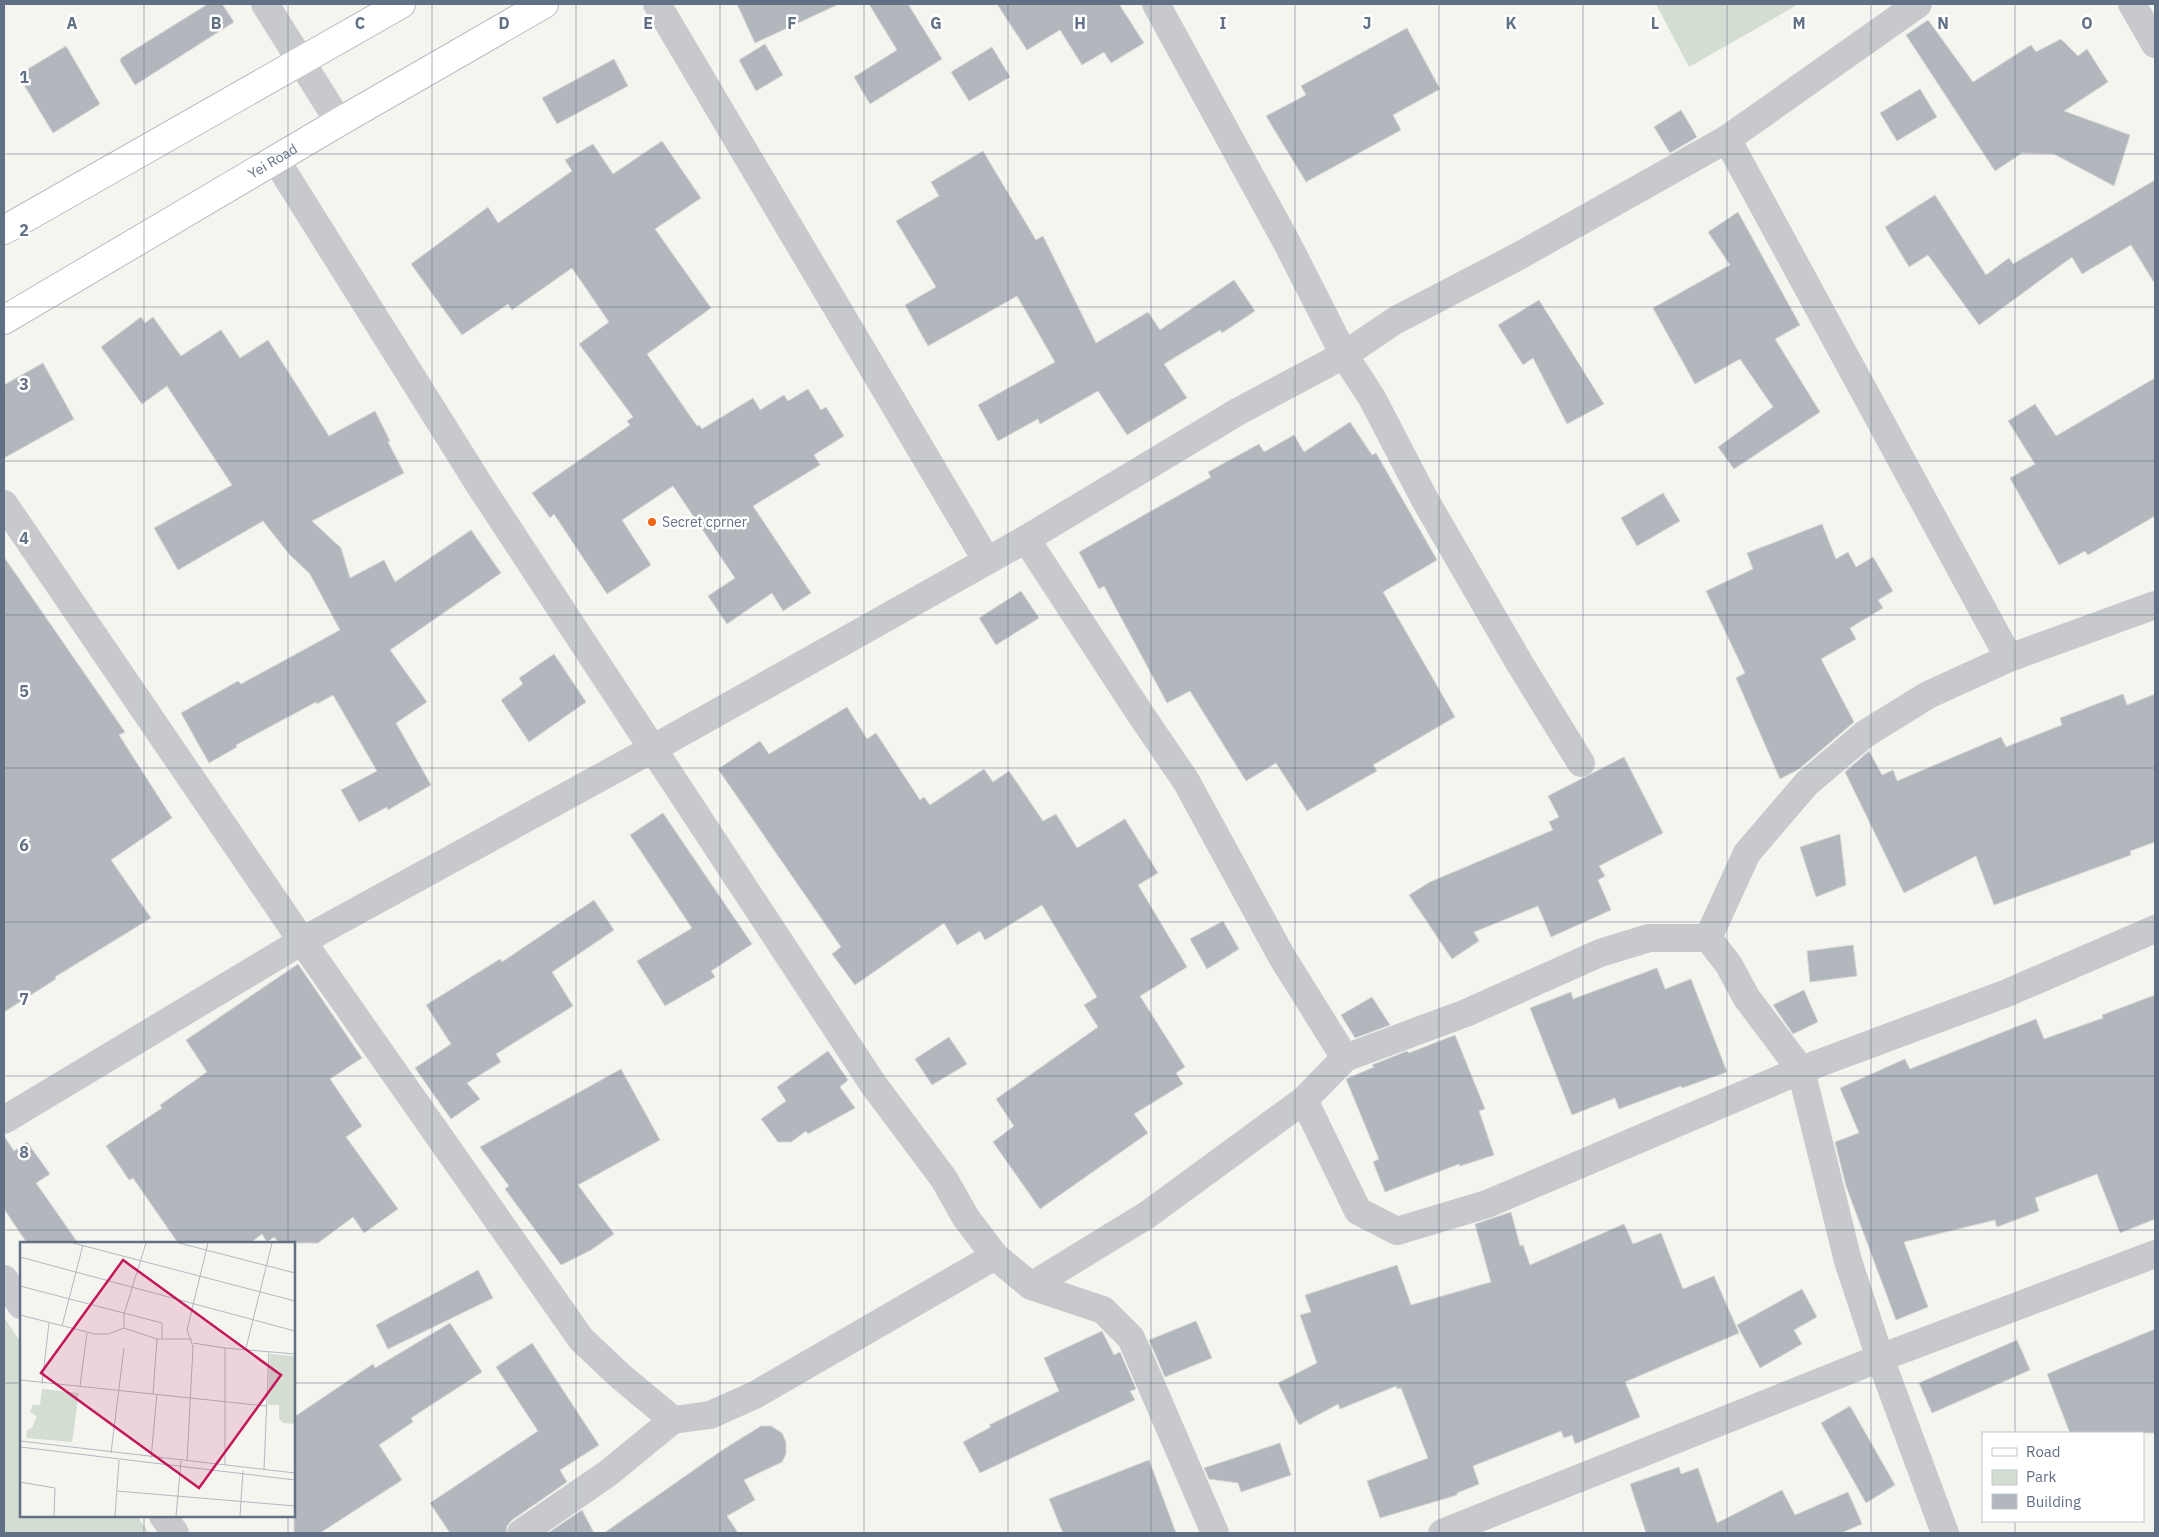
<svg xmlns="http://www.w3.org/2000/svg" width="2159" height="1537" font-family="'IBM Plex Sans',sans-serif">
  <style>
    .green { fill: #d4ddd1 }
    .building { fill: #b1b7bd; stroke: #d6d6d3 }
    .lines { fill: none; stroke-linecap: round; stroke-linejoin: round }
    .primary-casing { stroke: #b9bcc0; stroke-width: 30 }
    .street { stroke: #c7c9cd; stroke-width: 28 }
    .primary { stroke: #fff; stroke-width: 28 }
    .grid { fill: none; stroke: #617085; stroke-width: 1; stroke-opacity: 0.55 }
    .poi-dot { fill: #f26313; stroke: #fff; stroke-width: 2 }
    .labels { text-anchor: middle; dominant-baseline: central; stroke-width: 5; stroke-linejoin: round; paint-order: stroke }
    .street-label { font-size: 14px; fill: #617085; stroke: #fff }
    .poi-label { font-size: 14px; fill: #617085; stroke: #fff; text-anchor: start }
    .inset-road { fill: none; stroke: #b1b8bf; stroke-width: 1 }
    .view { fill: #c2185b; fill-opacity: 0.15; stroke: #c2185b; stroke-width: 2.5 }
    .inset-edge { fill: none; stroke: #617085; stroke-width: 2.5 }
    .grid-label { font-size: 16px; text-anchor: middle; font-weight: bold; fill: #617085; stroke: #fff; stroke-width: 5; stroke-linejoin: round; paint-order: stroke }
  </style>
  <rect width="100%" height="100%" fill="#f5f5f0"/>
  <path class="green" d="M1656,4H1799L1689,67Z
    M4,1317L21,1343V1516H137L149,1533H4Z"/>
  <path class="building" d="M208,4H222L234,22L135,85L120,61L121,58Z
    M737,4H839L755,43Z
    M869,4H908L942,59L870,104L854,77L897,50Z
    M997,4H1119L1144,43L1111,63L1104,52L1082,65L1060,30L1027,50Z
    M1928,20L1973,82L2031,45L2036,52L2061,39L2078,56L2087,49L2108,82L2064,111L2130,135L2114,186L2054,154L2022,153L1995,171L1906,35Z
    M1407,28L1440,89L1393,115L1401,130L1306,182L1266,116L1306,95L1301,86Z
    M765,44L783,75L756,91L739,60Z
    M66,46L100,104L53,133L18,75Z
    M992,47L1010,77L969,101L951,72Z
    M614,59L628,86L557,124L542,98Z
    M1920,89L1937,117L1897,141L1880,113Z
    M1681,110L1697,137L1670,153L1654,127Z
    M662,141L701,198L655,229L711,308L647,354L697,426L699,425L702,429L753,398L760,410L784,395L788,401L808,389L821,410L826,407L844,436L814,455L820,465L753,506L811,593L783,611L772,593L727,624L708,596L735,578L673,486L622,520L651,565L607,594L554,514L550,518L532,493L630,425L627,421L633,417L579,344L609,322L572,268L512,310L508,304L462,335L411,264L488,207L498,223L572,171L565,160L593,144L613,174Z
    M983,151L1036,240L1043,236L1096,343L1148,312L1160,330L1234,280L1255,311L1222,333L1220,330L1164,364L1187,398L1127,435L1098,391L1040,424L1038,419L998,441L978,405L1055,362L1017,296L928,346L905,305L936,287L896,221L939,196L931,182Z
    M2155,180V284L2131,245L2082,274L2072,257L1979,325L1928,255L1909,267L1885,227L1935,195L1986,275L2009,258L2013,264Z
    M1738,212L1800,325L1775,339L1820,412L1734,469L1718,447L1773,407L1740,359L1695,384L1653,308L1730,265L1708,232Z
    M1539,300L1604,404L1567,424L1533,358L1523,365L1498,325Z
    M141,317L145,323L153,317L181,356L221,330L240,358L268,340L329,436L375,411L390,441L388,442L404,473L312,521L341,548L350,578L384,560L395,582L471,530L501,573L390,650L427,702L396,723L431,785L388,810L387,807L359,822L341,790L377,771L333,695L317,704L316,702L236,745L237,747L209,763L181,713L238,681L241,684L340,630L310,574L289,554L263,521L178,570L154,528L232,485L167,386L142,404L101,347Z
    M43,363L74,419L4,458V385Z
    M2155,378V516L2088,555L2085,551L2059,565L2010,478L2035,464L2008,421L2035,404L2056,436Z
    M1350,422L1372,455L1376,453L1437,560L1383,592L1455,717L1373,765L1377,771L1307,811L1276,763L1246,781L1190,691L1167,703L1104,586L1099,589L1079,552L1211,477L1208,472L1259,444L1264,452L1294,435L1304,452Z
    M1663,493L1680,521L1637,546L1621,518Z
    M1822,524L1836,559L1848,552L1856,567L1873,557L1893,591L1878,600L1883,608L1850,628L1856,639L1821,659L1854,722L1799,769L1780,779L1736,678L1745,673L1706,591L1753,569L1747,553Z
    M4,557L125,732L119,735L172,818L111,860L151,918L55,977L56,979L4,1012Z
    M1021,591L1039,618L996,645L979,618Z
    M554,654L586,702L529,742L501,700L523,684L519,678Z
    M2123,694L2127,705L2155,694V842L2130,851L2131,855L1994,905L1976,856L1904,893L1845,772L1869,751L1882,775L1893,770L1897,781L2001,737L2006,747L2062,725L2060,718Z
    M847,707L867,739L876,733L920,800L924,797L930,805L984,769L993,782L1009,771L1043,821L1056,814L1077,848L1125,819L1158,873L1138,885L1187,967L1140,996L1185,1067L1176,1073L1183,1084L1134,1114L1148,1133L1040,1209L993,1142L1014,1126L996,1099L1098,1027L1084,1005L1097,997L1042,905L985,940L980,931L957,945L944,923L855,985L832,954L841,947L718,769L760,741L769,754Z
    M1624,757L1663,833L1599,866L1605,876L1598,880L1611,910L1551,937L1538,906L1474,932L1479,941L1452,959L1409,895L1430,882L1553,830L1549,822L1559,817L1548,796Z
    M663,813L752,944L711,971L715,977L665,1006L637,961L692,928L630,835Z
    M1840,834L1846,885L1816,897L1800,847Z
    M594,900L614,930L552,972L573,1006L496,1054L501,1062L467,1083L480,1099L451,1119L415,1068L451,1044L426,1005L500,959L502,962Z
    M1223,921L1239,949L1207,969L1190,939Z
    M1853,945L1857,976L1810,982L1807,951Z
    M298,964L362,1058L330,1079L362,1126L346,1137L398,1209L364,1233L353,1217L318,1243H279L274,1237L267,1242L262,1234L250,1243H178L133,1178L129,1180L106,1146L162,1108L160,1105L207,1072L186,1040Z
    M1657,968L1665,989L1691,979L1727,1072L1682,1088L1681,1086L1619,1109L1615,1098L1572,1115L1530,1008L1571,992L1573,999Z
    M1804,990L1818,1022L1793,1034L1773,1005Z
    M2155,995V1219L2120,1233L2097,1174L2035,1198L2039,1211L1997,1227L1995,1220L1904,1242L1928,1307L1896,1320L1846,1186L1835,1142L1859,1133L1840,1088L1905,1059L1910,1069L2036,1019L2044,1039L2103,1018L2102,1015Z
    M1372,997L1390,1025L1355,1038L1341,1015Z
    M1455,1035L1485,1109L1479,1111L1494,1155L1460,1166L1459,1164L1385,1192L1373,1162L1379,1159L1346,1079L1374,1067L1372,1065L1407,1051L1409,1053Z
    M949,1037L967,1064L932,1085L915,1059Z
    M828,1051L848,1080L840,1087L855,1108L808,1134L806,1131L791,1142H778L761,1119L786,1101L777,1087Z
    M621,1069L660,1140L578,1185L614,1234L591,1250L561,1265L505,1189L509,1186L480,1147Z
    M4,1136L14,1151L27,1142L50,1174L36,1183L78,1243H27L4,1209Z
    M1511,1212L1520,1246L1523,1245L1530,1265L1624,1224L1633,1244L1661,1233L1683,1289L1714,1276L1739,1333L1625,1382L1640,1417L1575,1444L1572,1435L1564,1438L1561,1431L1473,1466L1479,1484L1457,1493V1495L1380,1518L1367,1481L1428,1458L1401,1388L1397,1389L1396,1386L1340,1409L1338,1404L1299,1425L1278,1383L1317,1363L1300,1315L1311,1312L1305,1295L1397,1265L1411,1305L1491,1282L1475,1224Z
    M478,1270L493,1298L388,1349L376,1325Z
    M1802,1289L1817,1317L1794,1330L1802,1344L1760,1368L1737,1325Z
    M1196,1321L1212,1358L1165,1377L1149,1340Z
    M450,1323L482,1372L411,1418L413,1422L379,1445L402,1480L320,1533H294V1417L373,1364L375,1368Z
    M2155,1329V1433H2070L2047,1374Z
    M1102,1331L1114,1355L1120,1352L1136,1389L1130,1391L1135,1400L980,1473L963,1442L991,1427L989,1425L1059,1391L1044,1358Z
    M2017,1340L2030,1370L1932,1413L1919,1383Z
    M532,1343L599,1445L560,1470L567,1482L512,1520L507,1526L506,1533H450L430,1503L538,1431L496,1367Z
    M1850,1406L1895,1485L1866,1503L1821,1423Z
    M761,1426H771L782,1433L786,1442V1454L782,1462L744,1480L755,1500L727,1516L738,1533H604L721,1451Z
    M1280,1443L1291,1475L1241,1492L1238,1483L1209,1479L1204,1468Z
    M1149,1460L1176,1533H1063L1049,1499Z
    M1679,1467L1681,1474L1698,1468L1717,1523L1782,1490L1795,1515L1848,1492L1862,1524L1841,1533H1646L1630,1484Z
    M582,1510L594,1533H548Z"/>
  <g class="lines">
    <g class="primary-casing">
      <g id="primary">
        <path d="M4,230L401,4"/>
        <path id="s1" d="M4,320L339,122L544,4"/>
      </g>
    </g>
    <path class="street" d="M265,4L339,122
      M657,4L987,561
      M1156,4L1287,243L1344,355L1372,398L1425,500L1520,664L1581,763
      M2132,4L2155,44
      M1727,139L2009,658
      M276,160L482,489L873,1084L944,1179L966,1218L995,1256L1031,1286L1103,1310L1131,1338L1215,1533
      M4,504L302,941L581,1339L619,1375L673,1420L710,1415L755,1395L995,1256
      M1026,539L1139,712L1186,781L1282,957L1345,1058
      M1708,938L1747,853L1807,783L1865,734L1928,695L2009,658L2155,605
      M1304,1100L1358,1211L1397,1231L1487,1204L1801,1070L2007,993L2155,929
      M4,1120L302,941L654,748L1026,539L1239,411L1344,355L1396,320L1517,257L1727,139L1918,4
      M4,1279L21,1305
      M1031,1286L1147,1215L1304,1100L1345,1058L1466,1013L1600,953L1649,938H1708L1729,965L1746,997L1801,1070L1848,1261L1880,1358L1945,1533
      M163,1516L175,1533
      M521,1533L607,1474L673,1420
      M1442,1533L1880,1358L2155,1254"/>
    <use href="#primary" class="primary"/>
  </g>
  <path class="grid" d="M144,4V1243M288,4V1243M432,4V1533M576,4V1533M720,4V1533M864,4V1533M1008,4V1533M1151,4V1533M1295,4V1533M1439,4V1533M1583,4V1533M1727,4V1533M1871,4V1533M2015,4V1433M4,154H2155M4,307H2155M4,461H2155M4,615H2155M4,768H2155M4,922H2155M4,1076H2155M4,1230H2155M4,1383H21M294,1383H2155M144,1516V1533M288,1516V1533M2015,1521V1533"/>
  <circle class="poi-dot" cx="652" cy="522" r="5"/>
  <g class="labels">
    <g class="street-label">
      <text stroke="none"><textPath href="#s1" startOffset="312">Yei Road</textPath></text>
    </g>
    <g class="poi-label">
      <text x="662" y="522">Secret cprner</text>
    </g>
  </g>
  <g transform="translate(20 1242)">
    <rect width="275" height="275" fill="#f5f5f0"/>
    <path d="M250,112L275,114V182L263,181L259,177V163H248ZM22,147L59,151L52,200L6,196L7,188L12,186L17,174L10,170L13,163H20Z" fill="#d4ddd1"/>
    <path class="inset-road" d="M53,1L275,59M126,1L104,72V86L137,97H172M159,1L275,31M0,15L275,89M0,44L142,81V96M0,73L75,92H88L104,86M42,84L63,3M173,101L205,106V223M205,106L275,112M226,106L252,1M0,138L246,164M22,142L29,81M60,144L67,91M133,152L137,97M0,199L275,231M0,205L275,238M91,211L104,106M131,216L137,152M167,219L173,105L167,88L188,1M244,227L249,109M0,240L35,246L34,274M97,249L275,264M95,274L99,218M156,274L161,219M220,274L223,229"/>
    <path class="view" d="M103,18L261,133L179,246L21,131Z"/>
    <rect width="275" height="275" class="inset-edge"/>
  </g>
  <g class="grid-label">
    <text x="72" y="29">A</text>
    <text x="216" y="29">B</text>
    <text x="360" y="29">C</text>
    <text x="504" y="29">D</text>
    <text x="648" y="29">E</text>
    <text x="792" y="29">F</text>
    <text x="936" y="29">G</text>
    <text x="1080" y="29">H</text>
    <text x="1223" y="29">I</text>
    <text x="1367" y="29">J</text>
    <text x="1511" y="29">K</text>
    <text x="1655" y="29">L</text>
    <text x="1799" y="29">M</text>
    <text x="1943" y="29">N</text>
    <text x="2087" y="29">O</text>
    <text x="24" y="83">1</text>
    <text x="24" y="236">2</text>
    <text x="24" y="390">3</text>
    <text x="24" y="544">4</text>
    <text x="24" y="697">5</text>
    <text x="24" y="851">6</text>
    <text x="24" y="1005">7</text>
    <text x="24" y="1158">8</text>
  </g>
  <rect width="2159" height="1537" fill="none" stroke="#617085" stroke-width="10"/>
  <rect x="1982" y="1432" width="162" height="90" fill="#ffffff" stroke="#c0c6ce"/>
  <rect x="1992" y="1448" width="25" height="8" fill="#ffffff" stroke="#c0c6ce"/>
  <text x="2026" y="1457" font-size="15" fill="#617085">Road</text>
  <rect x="1992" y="1470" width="25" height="15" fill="#d4ddd1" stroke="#c0c6ce"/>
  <text x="2026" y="1482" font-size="15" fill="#617085">Park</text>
  <rect x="1992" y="1494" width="25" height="15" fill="#b1b7bd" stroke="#c0c6ce"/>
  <text x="2026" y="1507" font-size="15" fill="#617085">Building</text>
</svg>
